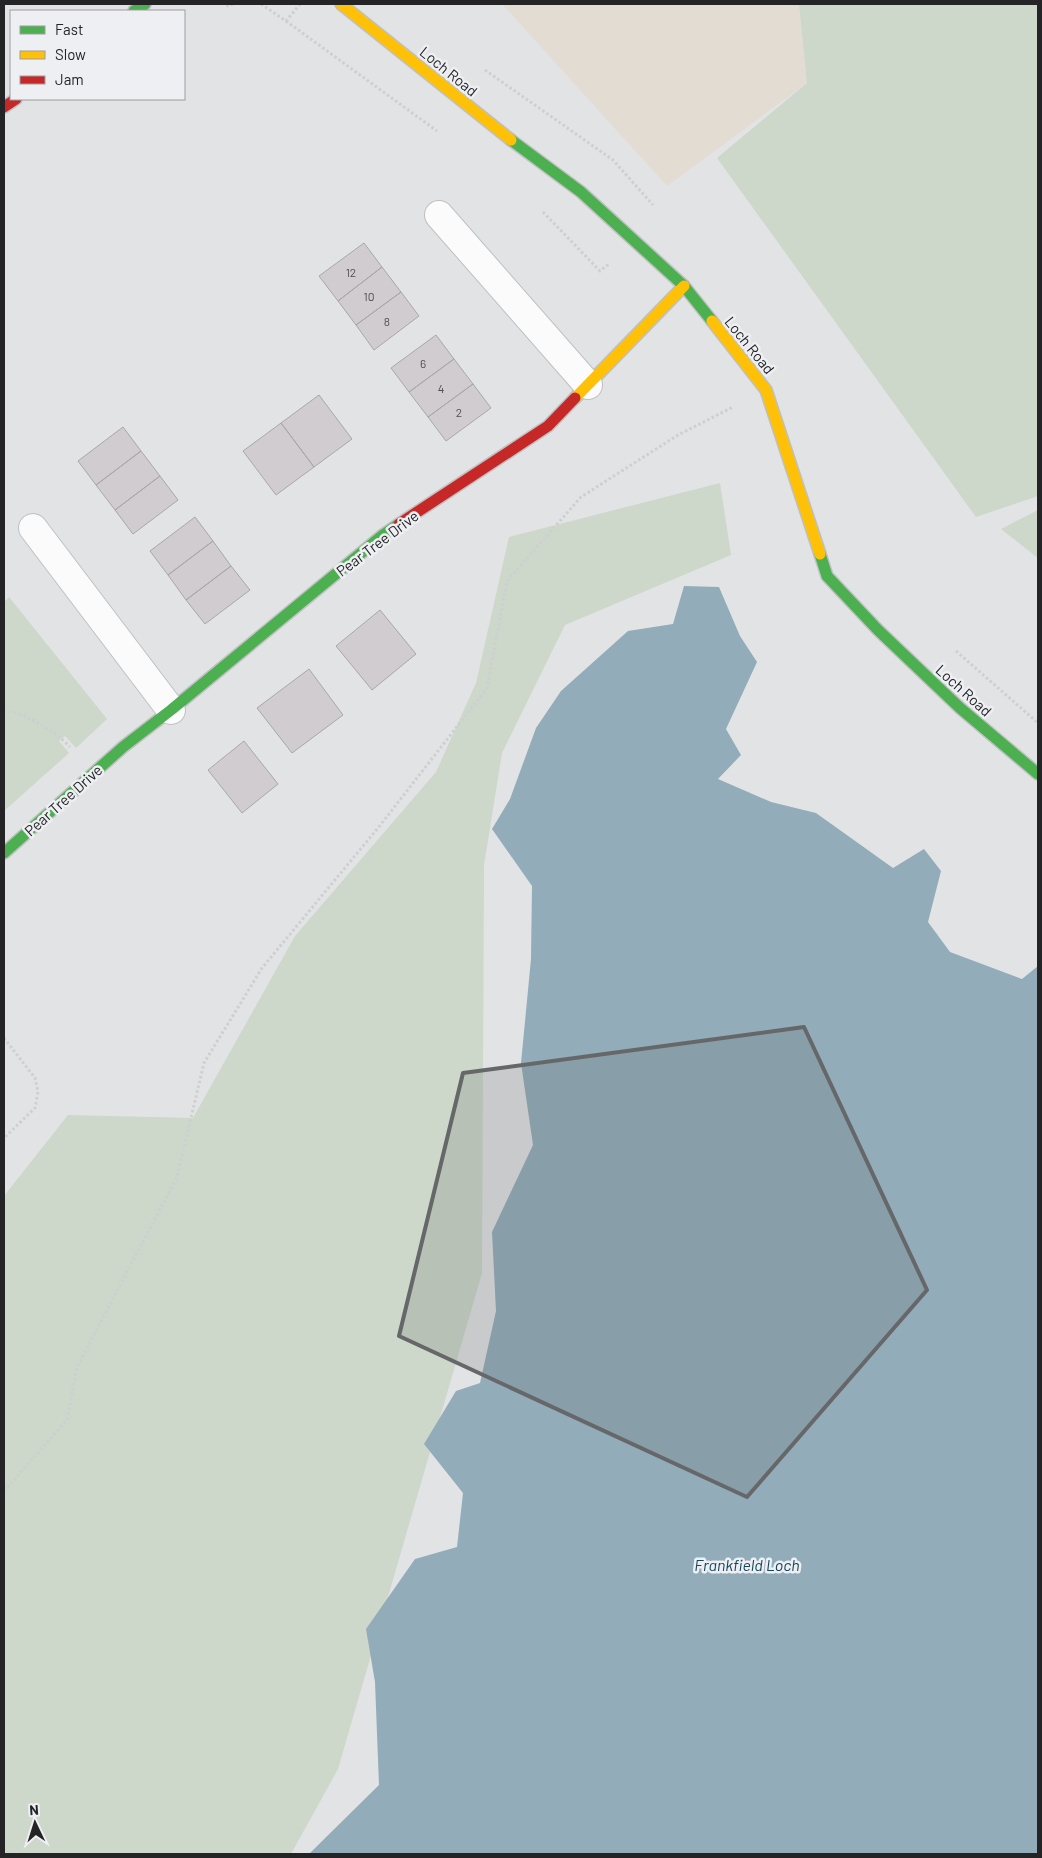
<svg xmlns="http://www.w3.org/2000/svg" width="1042" height="1858" font-family="Barlow,sans-serif">
  <style>
    .education { fill: #e3dcd2 }
    .green { fill: #cdd7ca }
    .water { fill: #92acba }
    .building { fill: #d1ccd0; stroke: #a8a7a8 }
    .lines { fill: none; stroke-linecap: round; stroke-linejoin: round }
    .street-casing { stroke: #bfc0c2; stroke-width: 30 }
    .fast-casing { stroke: #bfc0c2; stroke-width: 14 }
    .slow-casing { stroke: #bfc0c2; stroke-width: 14 }
    .jam-casing { stroke: #bfc0c2; stroke-width: 14 }
    .path { stroke: #cecfcf; stroke-width: 3; stroke-dasharray: 2.5 2.5; stroke-linecap: butt }
    .street { stroke: #fbfbfb; stroke-width: 28 }
    .fast { stroke: #4caf50; stroke-width: 11 }
    .slow { stroke: #ffc107; stroke-width: 11 }
    .jam { stroke: #c62828; stroke-width: 11 }
    .marked { fill: #666769; fill-opacity: 0.2; stroke: #666769; stroke-width: 4; stroke-linejoin: round }
    .labels { text-anchor: middle; dominant-baseline: central; stroke-width: 5; stroke-linejoin: round; paint-order: stroke }
    .number-label { font-size: 12px; fill: #504f51 }
    .street-label { font-size: 15px; fill: #242426; stroke: #eeeff3 }
    .water-label { font-size: 16px; font-style: italic; fill: #14475d; stroke: #eeeff3 }
  </style>
  <rect width="100%" height="100%" fill="#e2e3e5"/>
  <path class="education" d="M502,4H799L807,83L667,186Z"/>
  <path class="green" d="M799,4H1038V496L976,517L717,158L807,83Z
    M720,483L731,555L565,625L502,753L484,865L482,1273L338,1769L291,1854H4V1196L68,1115L193,1118L295,936L436,772L476,683L509,537Z
    M1038,510V558L1001,529Z
    M9,597L107,719L76,748L65,736L59,741L69,753L4,811V602Z"/>
  <path class="water" d="M684,586L719,587L740,636L757,662L726,729L741,755L718,779L771,802L816,813L893,868L924,849L941,871L928,922L950,952L1022,979L1038,966V1854H309L379,1785L375,1682L366,1629L415,1559L457,1547L463,1493L424,1444L456,1391L480,1383L496,1311L492,1232L533,1145L521,1063L531,959L532,886L492,829L510,799L536,728L561,691L628,631L673,624Z"/>
  <path class="building" d="M364,243L382,267L338,301L319,276Z
    M382,267L401,292L356,325L338,301Z
    M401,292L419,316L374,350L356,325Z
    M436,335L454,359L409,392L391,368Z
    M454,359L473,384L428,417L409,392Z
    M473,384L491,408L446,441L428,417Z
    M319,395L352,439L314,467L281,423Z
    M281,423L314,467L276,495L243,451Z
    M123,427L141,451L96,485L78,461Z
    M141,451L160,476L115,510L96,485Z
    M160,476L178,500L133,534L115,510Z
    M195,517L213,541L168,575L150,551Z
    M213,541L231,566L186,600L168,575Z
    M231,566L250,590L205,624L186,600Z
    M380,610L416,654L372,690L336,646Z
    M309,669L343,715L292,753L257,708Z
    M244,741L278,784L242,813L208,770Z"/>
  <g class="lines">
    <g class="street-casing">
      <path id="street" d="M439,215L588,385
        M33,528L171,710"/>
    </g>
    <g class="fast-casing">
      <path id="fast" d="M134,11L145,4
        M511,140L581,192L684,286L712,321
        M820,554L827,576L878,630L960,708L1038,774
        M4,853L123,747L171,710L383,535L399,524"/>
    </g>
    <g class="slow-casing">
      <path id="slow" d="M341,4L511,140
        M712,321L766,390L820,554
        M575,398L684,286"/>
    </g>
    <g class="jam-casing">
      <path id="jam" d="M4,107L16,99
        M399,524L548,426L575,398"/>
    </g>
    <path class="path" d="M227,4L228,6L233,4
      M261,4L286,21L300,4
      M286,21L437,131
      M485,70L613,160L653,205
      M543,212L600,271L609,264
      M956,651L1038,723
      M4,711C22,710 57,733 70,747
      M4,1038L35,1078L38,1092L35,1108L4,1138
      M4,1491L67,1420L77,1367L177,1177L204,1063L262,968L378,828L487,688L507,581L581,497L678,435L733,407"/>
    <use href="#street" class="street"/>
    <use href="#fast" class="fast"/>
    <use href="#slow" class="slow"/>
    <use href="#jam" class="jam"/>
  </g>
  <path class="marked" d="M804,1027L927,1290L747,1497L399,1336L463,1073Z"/>
  <g class="labels">
    <g class="number-label">
      <text x="351" y="272">12</text>
      <text x="369" y="296">10</text>
      <text x="387" y="321">8</text>
      <text x="423" y="363">6</text>
      <text x="441" y="388">4</text>
      <text x="459" y="412">2</text>
    </g>
    <g class="street-label">
      <text transform="translate(449 71) rotate(39)">Loch Road</text>
      <text transform="translate(750 345) rotate(51)">Loch Road</text>
      <text transform="translate(377 543) rotate(-37)">Pear Tree Drive</text>
      <text transform="translate(964 690) rotate(42)">Loch Road</text>
      <text transform="translate(63 800) rotate(-42)">Pear Tree Drive</text>
    </g>
    <g class="water-label">
      <text x="747" y="1564">Frankfield Loch</text>
    </g>
  </g>
  <rect width="1042" height="1858" fill="none" stroke="#242426" stroke-width="10"/>
  <rect x="10" y="10" width="175" height="90" fill="#eeeff3" stroke="#9d9ea1"/>
  <rect x="20" y="26" width="25" height="8" fill="#4caf50" stroke="#9d9ea1"/>
  <text x="55" y="35" font-size="15" fill="#242426">Fast</text>
  <rect x="20" y="51" width="25" height="8" fill="#ffc107" stroke="#9d9ea1"/>
  <text x="55" y="60" font-size="15" fill="#242426">Slow</text>
  <rect x="20" y="76" width="25" height="8" fill="#c62828" stroke="#9d9ea1"/>
  <text x="55" y="85" font-size="15" fill="#242426">Jam</text>
  <g transform="translate(35 1823) rotate(356)" stroke="#eeeff3" stroke-width="4" paint-order="stroke">
  <path d="M0-4L9 19L0 12L-9 19Z" fill="#242426"/>
  <text y="-8" font-size="14" font-weight="bold" text-anchor="middle" fill="#242426">N</text>
  </g>
</svg>
